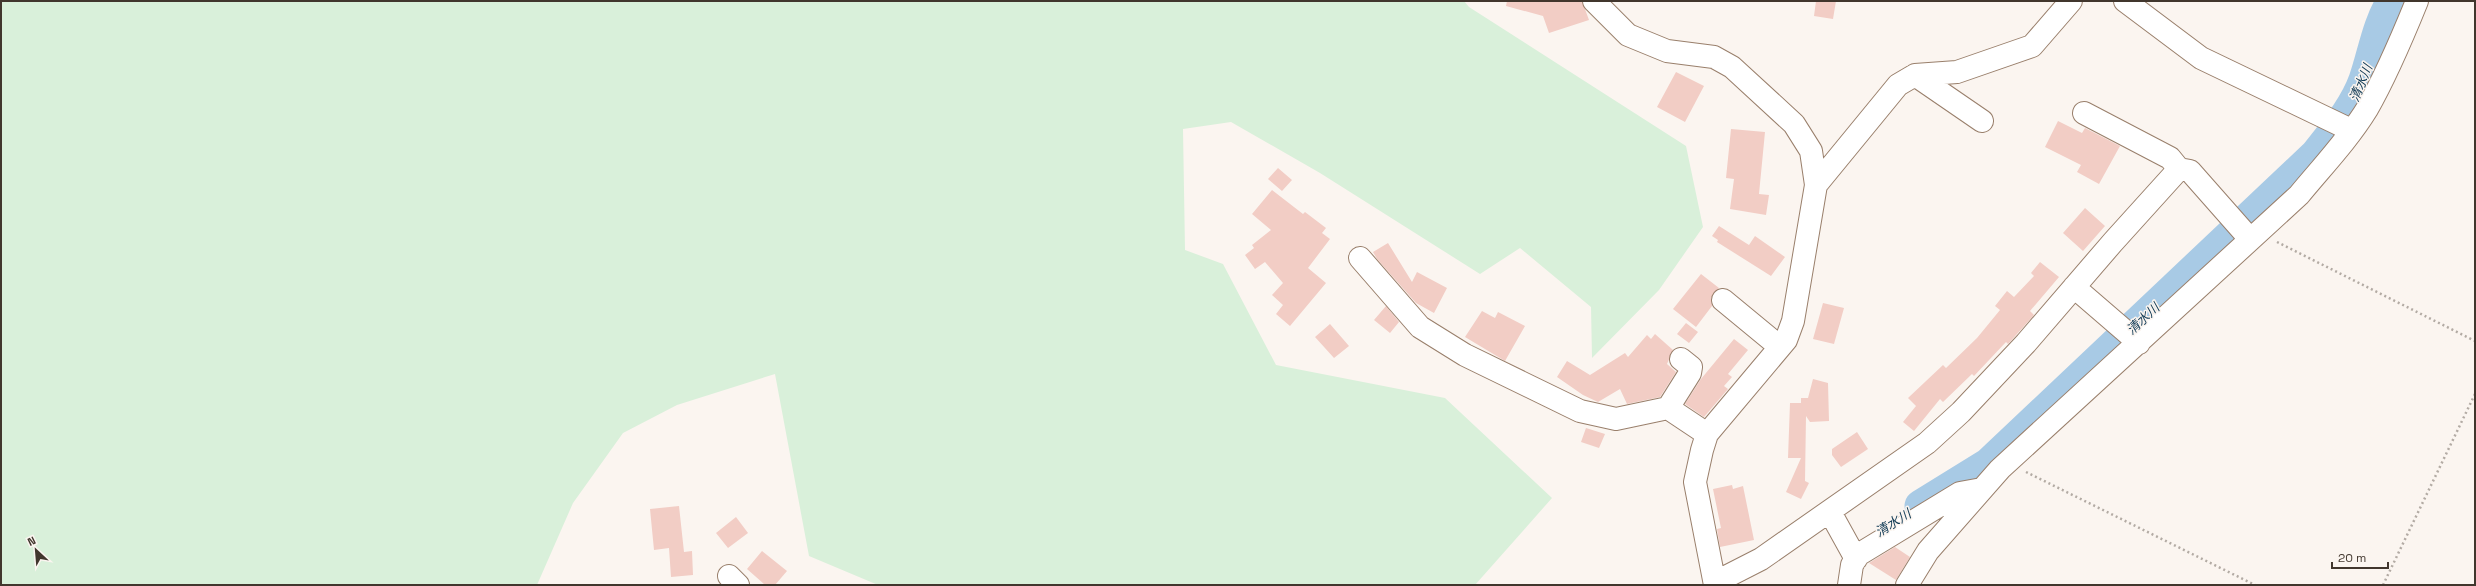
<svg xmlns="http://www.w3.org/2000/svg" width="2476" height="586" font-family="'Space Grotesk','Noto Sans JP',sans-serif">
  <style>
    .green { fill: #d9f0da }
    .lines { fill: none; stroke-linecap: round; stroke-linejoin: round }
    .river { stroke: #a8cae5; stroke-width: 33 }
    .building { fill: #f2cdc5 }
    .minor-casing { stroke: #997f6b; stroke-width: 24 }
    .path { stroke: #b3aba4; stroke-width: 2.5; stroke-dasharray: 2 3; stroke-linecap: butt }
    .minor { stroke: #fff; stroke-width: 22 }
    .labels { text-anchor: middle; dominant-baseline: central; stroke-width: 3; stroke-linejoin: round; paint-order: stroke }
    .water-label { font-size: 13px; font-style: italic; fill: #0f3954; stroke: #fbf5f0 }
  </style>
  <rect width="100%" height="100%" fill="#fbf5f0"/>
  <path class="green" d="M1,1H1464L1469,7L1686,146L1703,227L1659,290L1592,358L1591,307L1520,248L1480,274L1320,173L1231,122L1183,129L1185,250L1223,264L1276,365L1445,398L1552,498L1475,585H878L809,556L775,374L677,405L623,433L573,503L537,585H1Z"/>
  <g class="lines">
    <path class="river" d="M1921,506L1989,464L2316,155C2334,132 2355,108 2365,80C2374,54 2378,25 2393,1"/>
  </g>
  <path class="building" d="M1507,1H1582L1589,20L1549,33L1543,16L1506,6Z
    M1816,1H1836L1833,19L1814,16Z
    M1676,72L1704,86L1685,122L1657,107Z
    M2058,121L2082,133L2085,128L2120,146L2099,184L2077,172L2081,165L2045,147Z
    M1731,129L1765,132L1759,194L1769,195L1766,215L1730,209L1734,179L1726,178Z
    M1278,168L1292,180L1282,191L1268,179Z
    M1272,190L1303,214L1305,212L1326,228L1322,233L1330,239L1308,268L1326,283L1290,326L1276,314L1283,305L1272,295L1283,283L1265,262L1255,269L1245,255L1254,248L1252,245L1271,230L1252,214Z
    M2085,208L2105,226L2083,251L2063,233Z
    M1719,226L1749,245L1755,236L1785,257L1771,276L1717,242L1718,240L1712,236Z
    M1388,243L1412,282L1417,272L1447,288L1434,313L1416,303L1377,259L1373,252Z
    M2040,262L2059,277L2030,311L2034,315L2008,344L2006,342L1974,376L1972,374L1943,402L1940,399L1914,431L1903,422L1916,406L1908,398L1943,365L1946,368L1977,338L2000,310L1995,306L2007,291L2014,297L2034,276L2031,273Z
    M1701,274L1719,288L1711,298L1712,306L1696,327L1673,309Z
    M1823,303L1844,308L1834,344L1813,339Z
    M1386,306L1399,322L1390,333L1374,320Z
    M1482,311L1495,318L1498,312L1525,326L1505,361L1465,337Z
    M1686,323L1698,332L1689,343L1677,334Z
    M1330,324L1349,346L1334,358L1315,337Z
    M1655,334L1673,350L1667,364L1676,372L1660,397L1627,404L1620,389L1598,402L1583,395L1557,377L1567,361L1590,375L1625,353L1628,357L1647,335L1651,339Z
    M1734,339L1748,350L1728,374L1732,377L1724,386L1728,389L1704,417L1685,404L1701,379Z
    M1813,379L1828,383L1829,421L1810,422L1806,416L1805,481L1809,483L1801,499L1786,492L1801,458H1788L1790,403H1801V398H1808Z
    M1586,428L1605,434L1599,448L1581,442Z
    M1857,432L1868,449L1841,467L1832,455V449Z
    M1732,485L1733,489L1743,486L1754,540L1720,547L1717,529L1721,528L1713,489Z
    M679,506L684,552L692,551L693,575L671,577L669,548L654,550L650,509Z
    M736,517L748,533L728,548L716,533Z
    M1895,547L1910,557L1896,580L1869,563Z
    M762,551L787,571L775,585H765L747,569Z"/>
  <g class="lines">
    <g class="minor-casing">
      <path id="minor" d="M1594,1L1628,35L1667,51L1714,57L1732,67L1794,124L1811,151L1816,185L1793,321L1786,340L1707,434L1702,450L1695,482L1715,585
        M2125,1L2201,58L2351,130
        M1915,75L1982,121
        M2084,113L2170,158L2179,169
        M1816,185L1898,85L1915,75L1957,72L2032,46L2071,1
        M1360,258L1420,327L1465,355L1580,411L1616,419L1668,408L1707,434
        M2074,287L2139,343
        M1723,300L1780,347
        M1668,408L1690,373L1691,367L1681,359
        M1830,512L1856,559
        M729,576L738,585
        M1716,582L1761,559L1927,443L1961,412L2026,343L2113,242L2179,169L2190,171L2250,239
        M1849,585L1852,565L1858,555L1960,493L1982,489
        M1907,585L1928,551L2000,469L2299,195C2322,167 2348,140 2367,109C2387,74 2402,38 2417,1"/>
    </g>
    <path class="path" d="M2277,242L2475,341
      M2026,472L2255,585
      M2383,585L2475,394"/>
    <use href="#minor" class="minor"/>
  </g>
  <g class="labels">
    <g class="water-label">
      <text transform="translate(2361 83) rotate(-68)">清水川</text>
      <text transform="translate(2143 319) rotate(-43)">清水川</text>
      <text transform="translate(1893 523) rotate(-32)">清水川</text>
    </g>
  </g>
  <rect width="2476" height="586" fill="none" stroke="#41362d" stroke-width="4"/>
  <g transform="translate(36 550) rotate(334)" stroke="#fbf5f0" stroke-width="3" paint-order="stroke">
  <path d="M0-3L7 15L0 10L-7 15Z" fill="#41362d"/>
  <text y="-6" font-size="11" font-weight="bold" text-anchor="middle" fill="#41362d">N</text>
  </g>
  <path d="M2332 562v6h56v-6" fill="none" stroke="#41362d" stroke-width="2"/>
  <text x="2338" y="562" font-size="12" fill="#41362d" stroke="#fbf5f0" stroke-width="3" paint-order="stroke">20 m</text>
</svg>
